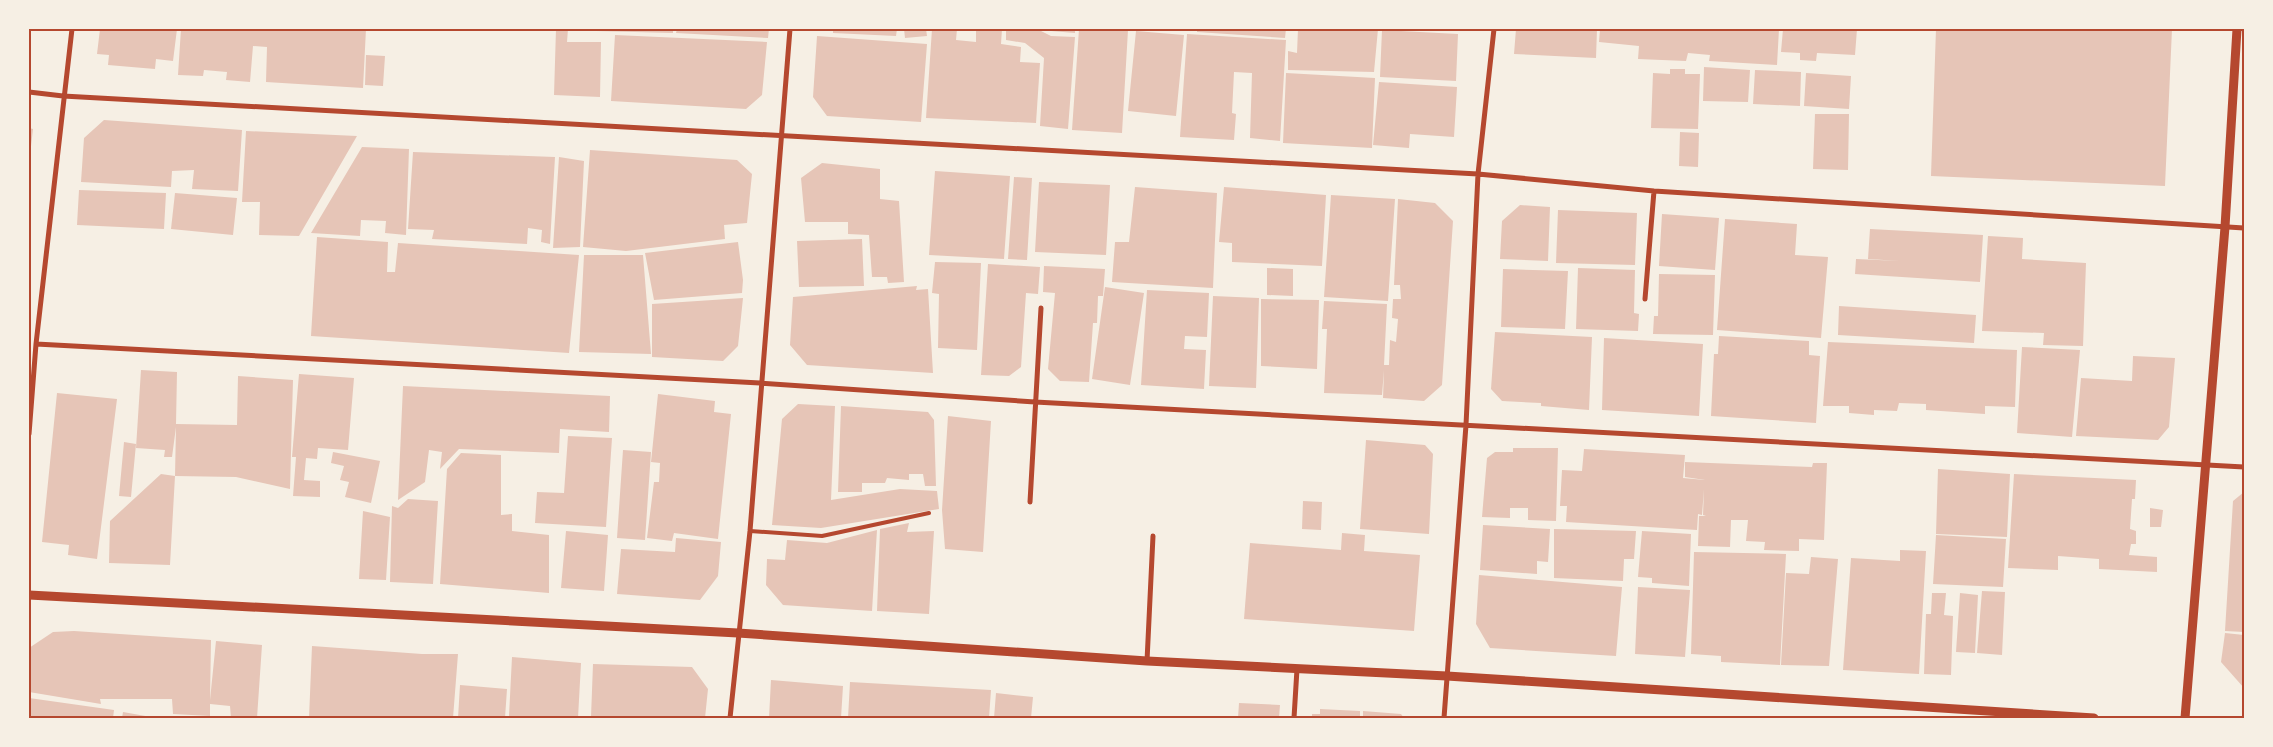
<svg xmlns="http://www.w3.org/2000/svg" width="2273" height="747" font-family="Inter,sans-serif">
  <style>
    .building { fill: #e6c5b7 }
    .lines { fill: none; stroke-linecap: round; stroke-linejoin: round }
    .service { stroke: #b5482f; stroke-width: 4 }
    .minor { stroke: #b5482f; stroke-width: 5 }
    .tertiary { stroke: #b5482f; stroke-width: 9 }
    .neatline { fill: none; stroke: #b5482f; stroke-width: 2 }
  </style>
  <rect width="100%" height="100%" fill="#f6efe4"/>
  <path class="building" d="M100,29H177L173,61L156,59L155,69L108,65L109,55L97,54Z
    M181,29H366L363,88L266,82L267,47L253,46L250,82L226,80L227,72L204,70L203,76L178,75Z
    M556,29H568L567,42H601L600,97L554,95Z
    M596,29H673V33L596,31Z
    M677,29H769L768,38L676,33Z
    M833,29H897L896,36L833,33Z
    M904,29H926L927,36L905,38Z
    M932,29H957L956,40L976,42V29H1002L1001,44L1021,47L1020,62L1040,63L1036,123L926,118Z
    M1006,29H1037L1051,36L1075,37L1068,129L1040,126L1044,58L1025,43L1006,40Z
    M1052,29H1075V33L1051,31Z
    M1079,29L1128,30L1122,133L1072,130Z
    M1197,29H1286L1285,38L1197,32Z
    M1298,29H1378L1374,72L1288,70V51L1297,53Z
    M1516,29L1551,31V29H1597L1596,58L1514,54Z
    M1600,29H1779L1777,65L1709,61L1710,55L1688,53L1686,61L1638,59L1639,46L1599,42Z
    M1783,29H1857L1855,55L1817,53L1816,61L1800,60V53L1781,52Z
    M1936,29H2172L2165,186L1931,176Z
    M1382,30L1458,34L1456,81L1380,77Z
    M1136,31L1184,35L1176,116L1128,111Z
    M1187,34L1286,40L1280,141L1250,138L1252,73L1234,72L1232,113L1236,114L1234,140L1180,137Z
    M615,35L767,42L762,95L746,109L611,101Z
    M817,36L927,44L921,122L827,116L813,97Z
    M366,55L385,56L383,86L365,85Z
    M1704,67L1750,70L1748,102L1703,101Z
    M1670,69H1685V74H1700L1698,129L1651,128L1653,73L1670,74Z
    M1755,70L1801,72L1800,106L1753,104Z
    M1286,73L1375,78L1372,148L1283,143Z
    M1806,73L1851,76L1849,109L1804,106Z
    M1379,82L1457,87L1454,137L1410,134L1409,148L1373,145Z
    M1815,114H1849L1848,170L1813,169Z
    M104,120L242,130L238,191L192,189L194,170L172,171L171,187L81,182L84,138Z
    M29,128L33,129L30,155H29Z
    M246,131L357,136L299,236L259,235L260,202H242Z
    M1680,132L1699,133L1698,167L1679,166Z
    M362,147L409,149L406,235L385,233L386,221L361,220L360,236L311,233Z
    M590,150L737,160L752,174L747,223L724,225L725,239L626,251L583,247Z
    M413,152L555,157L550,244L541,242L542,230L528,228L527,244L432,239L434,230L408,229Z
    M559,157L584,161L580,247L553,248Z
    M822,163L880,169V199L899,201L904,282L888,283L887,277H872L869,235L848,234V222H805L801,178Z
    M935,171L1010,176L1004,259L929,255Z
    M1014,177L1032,178L1027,260L1008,259Z
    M1039,182L1110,185L1106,255L1035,252Z
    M1135,187L1217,193L1213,288L1112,282L1115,242H1129Z
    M1224,187L1326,195L1322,266L1232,262V243L1219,242Z
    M79,190L166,193L164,229L77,225Z
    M175,193L237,198L233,235L171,229Z
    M1331,195L1395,199L1388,301L1324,297Z
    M1398,199L1435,203L1453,221L1442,385L1424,401L1383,398L1384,370L1382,395L1324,393L1327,329H1322L1324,301L1387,304L1384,365H1389L1390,340L1396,342L1398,319L1392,318L1393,299H1401L1400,285H1394Z
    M1520,205L1550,207L1548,261L1500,259L1502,221Z
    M1558,210L1637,213L1635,265L1556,263Z
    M1662,214L1719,218L1715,270L1659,266Z
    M1725,219L1797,224L1795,255L1828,257L1821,338L1717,330Z
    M1870,229L1983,235L1980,282L1855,274L1856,259L1900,261L1868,259Z
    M1988,236L2023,238L2022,259L2086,263L2083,346L2043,345L2044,333L1982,331Z
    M317,237L388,242L387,272H395L398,243L579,255L569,353L311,336Z
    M862,239L864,286L799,287L797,241Z
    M738,242L743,280L742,293L654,300L645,253Z
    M584,255H643L651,354L579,352Z
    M935,262L981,263L977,350L938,348L939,294L932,293Z
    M988,264L1040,267L1038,294L1026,293L1021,367L1009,376L981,375Z
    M1044,266L1105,269L1103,296H1098L1097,323H1093L1089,382L1060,381L1048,369L1055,293L1043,292Z
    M1267,268L1293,269V296L1267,295Z
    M1578,268L1635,270L1634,313L1639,314L1638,331L1576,329Z
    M1503,269L1568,271L1565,329L1501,327Z
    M1659,274L1715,275L1713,335L1653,334L1654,316H1658Z
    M917,286L916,290L928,289L933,373L807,365L790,345L793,297Z
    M1105,287L1144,293L1130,385L1092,379Z
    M1147,290L1209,293L1207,337L1185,336L1184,349L1206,350L1204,389L1141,385Z
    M1213,296L1259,298L1256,388L1209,386Z
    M743,298L738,346L723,361L652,357V304Z
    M1261,299L1319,300L1317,369L1261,366Z
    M1839,306L1976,315L1974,343L1838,335Z
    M1495,332L1592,337L1589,410L1541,406V403L1502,401L1491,389Z
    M1719,336L1809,341V355L1820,356L1816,423L1711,416L1714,354H1718Z
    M1604,338L1703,344L1699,416L1602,410Z
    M1828,342L2017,350L2015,407L1985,406V414L1926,410V404L1899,403L1897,411L1874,410V415L1849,413V406H1823Z
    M2022,347L2080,350L2072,437L2017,433Z
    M2133,356L2175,358L2169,427L2158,440L2076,436L2081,378L2132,381Z
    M141,370L177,372L176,424L237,425L238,376L293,380L290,489L236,477L175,476L176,427L172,457H164L165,450L136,448Z
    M299,374L354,378L348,450L318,448L317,459L306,458L304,480L320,481V497L293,496L296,457H292Z
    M403,386L610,396L609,432L560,429L559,453L459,449L440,469L442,452L429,450L425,482L398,500Z
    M57,393L117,399L97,559L68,555L69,545L42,542Z
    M658,394L715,401L714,412L731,414L718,539L674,533L672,541L647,538L654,482H659L660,463L651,462Z
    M798,404L835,406L831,500L900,489L937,491L939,509L821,528L772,525L782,419Z
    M841,406L928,412L934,420L936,486H925L923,474H909V480L887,478L885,483H862V492H838Z
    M948,416L991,421L983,552L945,549L942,510Z
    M568,436L612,438L606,527L535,523L537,492L564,493Z
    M1366,440L1425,445L1433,454L1429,534L1360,529Z
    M124,442L136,444L131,497L119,496Z
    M1513,448H1558L1556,521L1528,520V508H1510V518L1482,517L1487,458L1495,452H1513Z
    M1584,449L1685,455L1683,478L1705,480L1685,477V462L1812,467L1813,463H1827L1824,540L1799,539V551L1764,550L1765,542L1746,541L1748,520H1731L1730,547L1698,546L1699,516H1706L1703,515L1704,489L1702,515L1698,514L1697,530L1566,522L1567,506H1560L1562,470L1582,471Z
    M623,450L651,452L645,540L617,538Z
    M333,452L380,461L371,503L345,497L349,482L340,480L344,466L331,463Z
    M461,453L501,455V515L512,514V531L549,535V593L440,584L447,469Z
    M1938,469L2010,474L2007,537L1936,534Z
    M161,474L175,476L170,565L109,563L110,521Z
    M2014,474L2136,480L2135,499H2132L2130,529L2136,531V544H2131L2129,555L2157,557V572L2099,569V559L2058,556V570L2008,568Z
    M2244,492V632L2225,631L2233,501Z
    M408,499L438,501L433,584L390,582L392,506L398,508Z
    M1303,501L1322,502L1321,530L1302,529Z
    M2150,508L2163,510L2161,527H2150Z
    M363,511L390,517L386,580L359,579Z
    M909,523L907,532L934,531L929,614L877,611L880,529Z
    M1483,525L1550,529L1548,562L1537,561V574L1480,570Z
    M1554,529L1636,531L1634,559H1624L1623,581L1554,578Z
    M877,530L872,611L783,605L766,585L767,559L785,560L787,540L827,543Z
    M566,531L608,535L604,591L561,588Z
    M1642,531L1691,534L1689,586L1652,583V578L1638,577Z
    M1342,533L1365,535L1364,551L1420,555L1414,631L1244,619L1250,543L1341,550Z
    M1936,535L2006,539L2003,587L1933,584Z
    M676,538L721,542L718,576L700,600L617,594L621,549L675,552Z
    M1900,550L1926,551L1919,674L1843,670L1851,558L1900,561Z
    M1694,552L1786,554L1780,665L1721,662V656L1691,654Z
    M1811,557L1838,559L1829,666L1781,665L1786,573L1809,574Z
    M1479,575L1622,587L1616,656L1490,648L1476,624Z
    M1638,587L1690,590L1685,657L1635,654Z
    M1982,591L2005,592L2002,655L1977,653Z
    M1932,593H1946L1944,615L1953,616L1951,675L1924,674L1926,614H1931Z
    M1960,593L1978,595L1975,653L1956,652Z
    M74,631L211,640L210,700L216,641L262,645L257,718H231L230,706L210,704V716L173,714L172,699H100L101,704L29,692V648L53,632Z
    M2225,633L2244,635V688L2221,662Z
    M312,646L422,654H458L453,718H309Z
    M512,657L581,663L578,718L509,716Z
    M593,664L692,667L708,689L705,718L591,717Z
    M771,680L843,686L841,718H769Z
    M850,682L991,690L989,718H848Z
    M460,685L507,689L505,718H458Z
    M996,693L1033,697L1031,718H994Z
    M29,698L114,710L113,718H29Z
    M1239,703L1280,705L1279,718H1238Z
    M1320,709L1360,711V718H1312V714H1320Z
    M1363,711L1401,714L1404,718H1363Z
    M123,712L151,717V718H122Z"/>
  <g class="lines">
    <path class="service" d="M750,531L822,536L929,513"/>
    <path class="minor" d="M29,92L63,96L1478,174L1654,191L2244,228
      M1645,299L1654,191
      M36,344L760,383L1035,402L2244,467
      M29,434L36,344L72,29
      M1030,502L1041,308
      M1147,661L1153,536
      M730,718L750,531L790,29
      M1294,718L1297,669
      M1444,718L1466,425L1478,174L1494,29"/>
    <path class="tertiary" d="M29,595L738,633L1147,661L1447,676L2094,718
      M2185,718L2225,227L2237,29"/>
  </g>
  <rect width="2273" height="747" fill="none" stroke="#f6efe4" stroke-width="60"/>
  <rect x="30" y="30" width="2213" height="687" class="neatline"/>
</svg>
